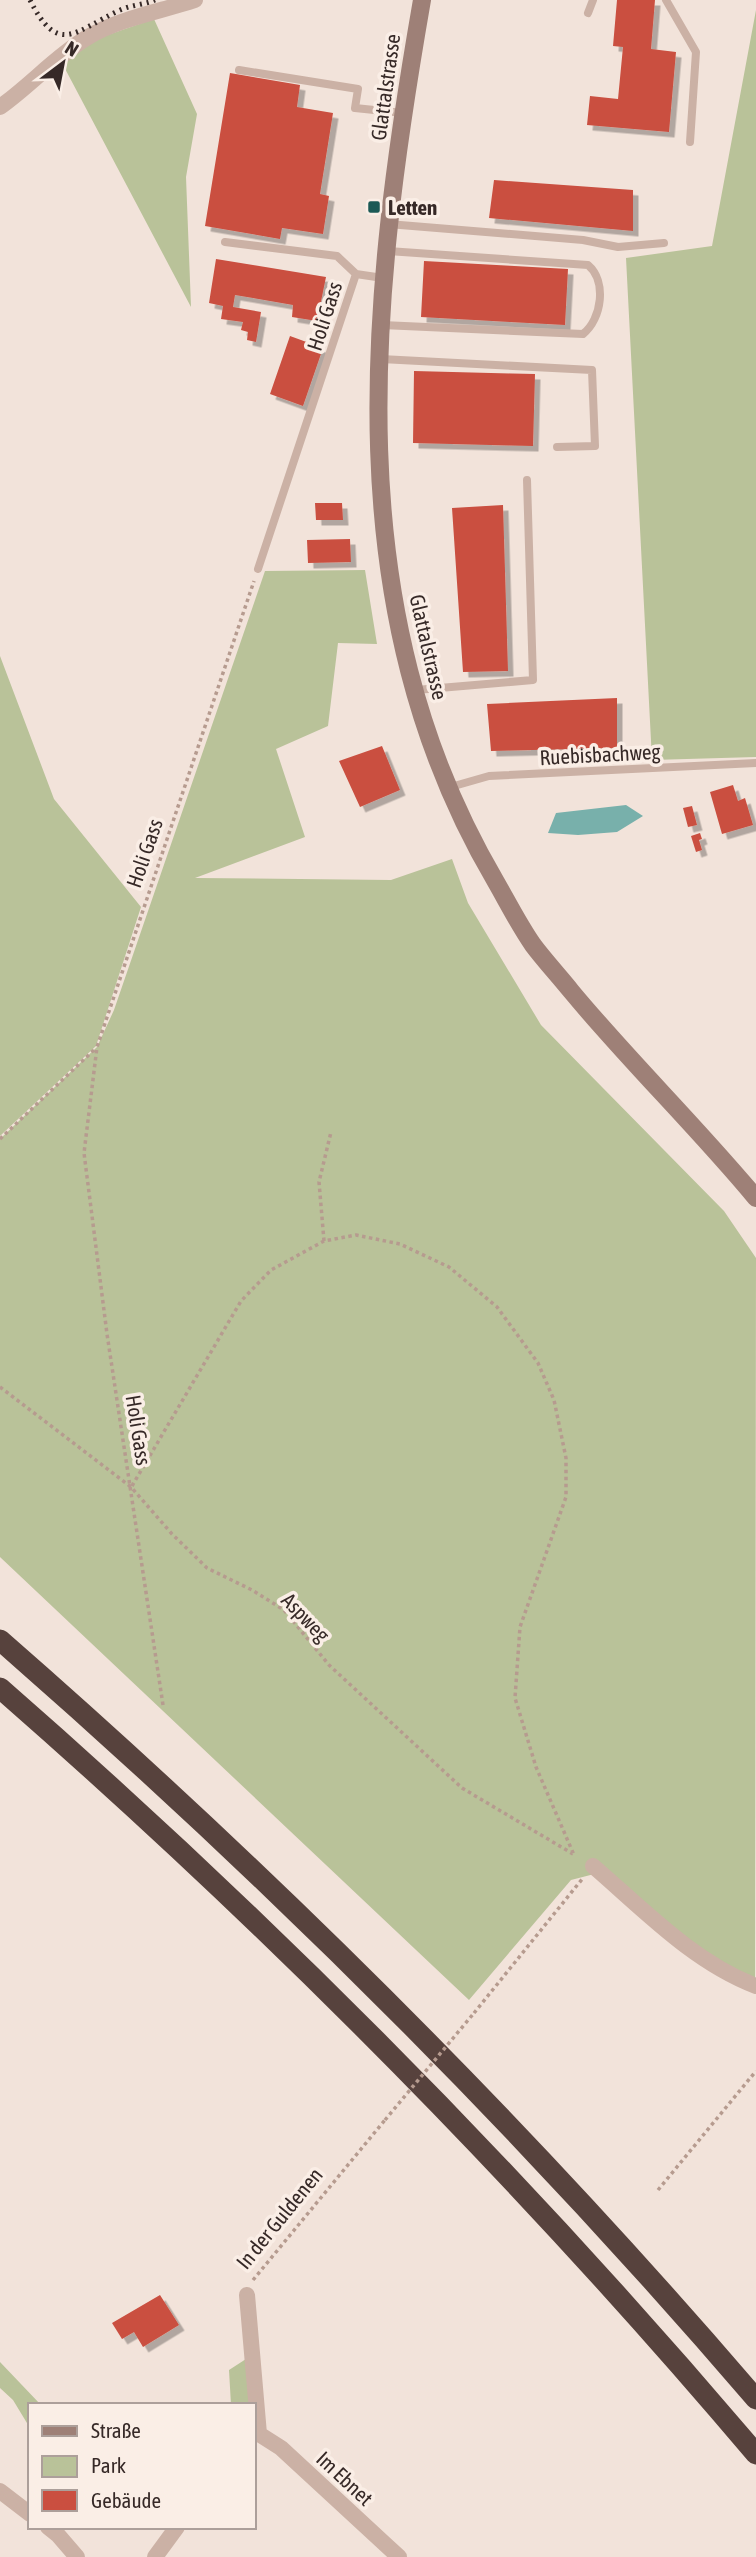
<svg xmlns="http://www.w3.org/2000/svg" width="756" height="2557" font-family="'Asap Condensed',sans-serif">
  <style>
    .green { fill: #b9c299 }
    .water { fill: #78b0ab }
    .building { fill: #ca4f40; filter: url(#shadow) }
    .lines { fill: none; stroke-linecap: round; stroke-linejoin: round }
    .path { stroke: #b69b8f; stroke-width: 3.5; stroke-dasharray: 3.5 3.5; stroke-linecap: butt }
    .lane { stroke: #cbb1a5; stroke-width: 8 }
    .street { stroke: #cbb1a5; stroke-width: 16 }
    .secondary { stroke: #9e8077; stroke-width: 18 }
    .highway { stroke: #57423d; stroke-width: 21 }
    .rail { stroke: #362927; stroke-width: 5; stroke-dasharray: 2 5; stroke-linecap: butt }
    .path-bridge { stroke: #b69b8f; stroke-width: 3.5; stroke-dasharray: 3.5 3.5; stroke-linecap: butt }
    .poi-dot { fill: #1b5955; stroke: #faeee6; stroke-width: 2.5 }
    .labels { text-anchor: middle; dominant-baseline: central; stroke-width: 7; stroke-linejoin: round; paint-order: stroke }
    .street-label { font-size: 21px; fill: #362927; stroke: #faeee6 }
    .poi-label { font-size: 21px; font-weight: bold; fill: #362927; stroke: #faeee6; text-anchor: start }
  </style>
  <defs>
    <filter id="shadow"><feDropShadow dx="5.5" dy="5.5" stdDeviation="0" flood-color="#0004"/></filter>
  </defs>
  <rect width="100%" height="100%" fill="#f2e3da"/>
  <path class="green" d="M756,10V757L652,760L626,258L712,246Z
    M154,19L197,114L186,177L191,307L62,63L90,41Z
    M365,570L377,644L338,643L328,726L276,749L305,837L195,878L391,880L452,859L468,903L541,1025L724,1211L756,1258L755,1981L689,1945L606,1871L571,1880L469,2000L0,1557V1139L97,1047L114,1010L265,571Z
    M0,656L54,799L141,907L96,1046L0,1136Z
    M246,2359L252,2405H231L229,2370Z
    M0,2362L41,2405H30V2428L13,2400L0,2388Z"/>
  <path class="water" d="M626,805L643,816L617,832L578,835L548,833L556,813Z"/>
  <path class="building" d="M617,0H655L651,49L676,52L669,132L587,125L590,96L618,99L623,47L613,46Z
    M230,73L300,85L297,107L333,113L320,194L329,196L323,234L282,228L280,239L205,226Z
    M494,180L633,190V231L489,218Z
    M216,259L326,277L317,321L292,317L293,305L235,295L233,307L261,312L256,342L247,340L248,332L241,330L243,322L221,319L223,306L209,303Z
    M424,261L568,269L565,325L421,317Z
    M290,336L323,348L303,406L270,394Z
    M414,371L535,374L533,446L413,443Z
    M315,503H342L343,520H316Z
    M503,505L508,671L463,672L452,508Z
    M350,539L351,562L308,563L307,540Z
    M617,698V748L491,751L487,704Z
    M382,746L400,790L360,807L339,761Z
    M733,785L738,801L745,798L753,825L722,834L710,792Z
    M692,806L697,825L688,827L683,808Z
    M700,833L702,839L699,840L702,850L696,852L691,836Z
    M160,2295L179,2325L143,2347L134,2332L122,2339L112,2323Z"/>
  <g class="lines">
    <path class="path" d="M0,1139L95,1049
      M324,1241L319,1182L331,1132
      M0,1387L131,1487L172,1534L207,1568L252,1590L284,1610L329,1665L462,1788L573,1854
      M132,1486L241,1301L271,1270L324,1241L356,1235L400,1244L449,1267L497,1307L538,1363L554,1400L566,1458V1497L520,1627L515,1698L536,1767L574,1855
      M163,1705L107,1334L84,1153L97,1047L254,581
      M474,2013L583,1878
      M658,2190L756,2071
      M253,2280L385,2120"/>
    <path class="lane" d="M666,0L696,52L690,142
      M588,13L593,0
      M239,70L358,89L355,108L403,113
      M388,224L583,240L618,247L664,243
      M225,242L337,256L356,274
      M382,325L583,334C602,319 607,281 588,265L388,251
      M381,359L592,370L595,446L557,447
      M258,569L356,274L383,278
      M416,690L533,680L527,480
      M447,788L489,776L756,763"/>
    <path class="street" d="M0,107C31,85 56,56 88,37C118,19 162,11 195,0
      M593,1866C643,1909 693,1962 756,1986
      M247,2295L259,2434
      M259,2434L281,2448L399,2557
      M0,2491L30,2514
      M48,2527L58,2535L77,2557
      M155,2557L177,2527"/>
    <path class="secondary" d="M422,0C370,298 335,609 496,882C508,903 519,925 533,945C545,961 559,976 571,991C630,1062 697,1127 756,1198"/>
    <path class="highway" d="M0,1640C269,1875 523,2127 756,2399
      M0,1688C270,1924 524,2180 756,2454"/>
    <path class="rail" d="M30,0C58,56 74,32 118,11C130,5 143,5 155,0"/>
    <path class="path-bridge" d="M385,2120L474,2013"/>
  </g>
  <rect class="poi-dot" x="367" y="200" width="14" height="14" rx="3.5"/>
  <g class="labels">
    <g class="street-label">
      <text transform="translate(385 87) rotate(-82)">Glattalstrasse</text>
      <text transform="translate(324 316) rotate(-72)">Holi Gass</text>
      <text transform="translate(429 647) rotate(77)">Glattalstrasse</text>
      <text transform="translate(600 754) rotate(-3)">Ruebisbachweg</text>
      <text transform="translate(144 853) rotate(-71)">Holi Gass</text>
      <text transform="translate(139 1430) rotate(81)">Holi Gass</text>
      <text transform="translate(306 1617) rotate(46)">Aspweg</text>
      <text transform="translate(279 2218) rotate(-51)">In der Guldenen</text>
      <text transform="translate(345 2478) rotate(43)">Im Ebnet</text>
    </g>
    <g class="poi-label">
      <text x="388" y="207">Letten</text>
    </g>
  </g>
  <rect x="28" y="2403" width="228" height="126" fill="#faeee6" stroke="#ac9f9a" stroke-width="2"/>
  <rect x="42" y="2426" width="35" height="10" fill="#9e8077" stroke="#ac9f9a" stroke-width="2"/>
  <text x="91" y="2438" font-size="21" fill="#362927">Straße</text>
  <rect x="42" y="2456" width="35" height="21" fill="#b9c299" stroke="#ac9f9a" stroke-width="2"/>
  <text x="91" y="2473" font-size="21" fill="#362927">Park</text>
  <rect x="42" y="2490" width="35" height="21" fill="#ca4f40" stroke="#ac9f9a" stroke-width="2"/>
  <text x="91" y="2508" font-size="21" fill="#362927">Gebäude</text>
  <g transform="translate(63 63) rotate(32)" stroke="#faeee6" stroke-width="5" paint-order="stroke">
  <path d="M0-5L12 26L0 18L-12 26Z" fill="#362927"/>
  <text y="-10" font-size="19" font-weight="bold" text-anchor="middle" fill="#362927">N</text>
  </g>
</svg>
